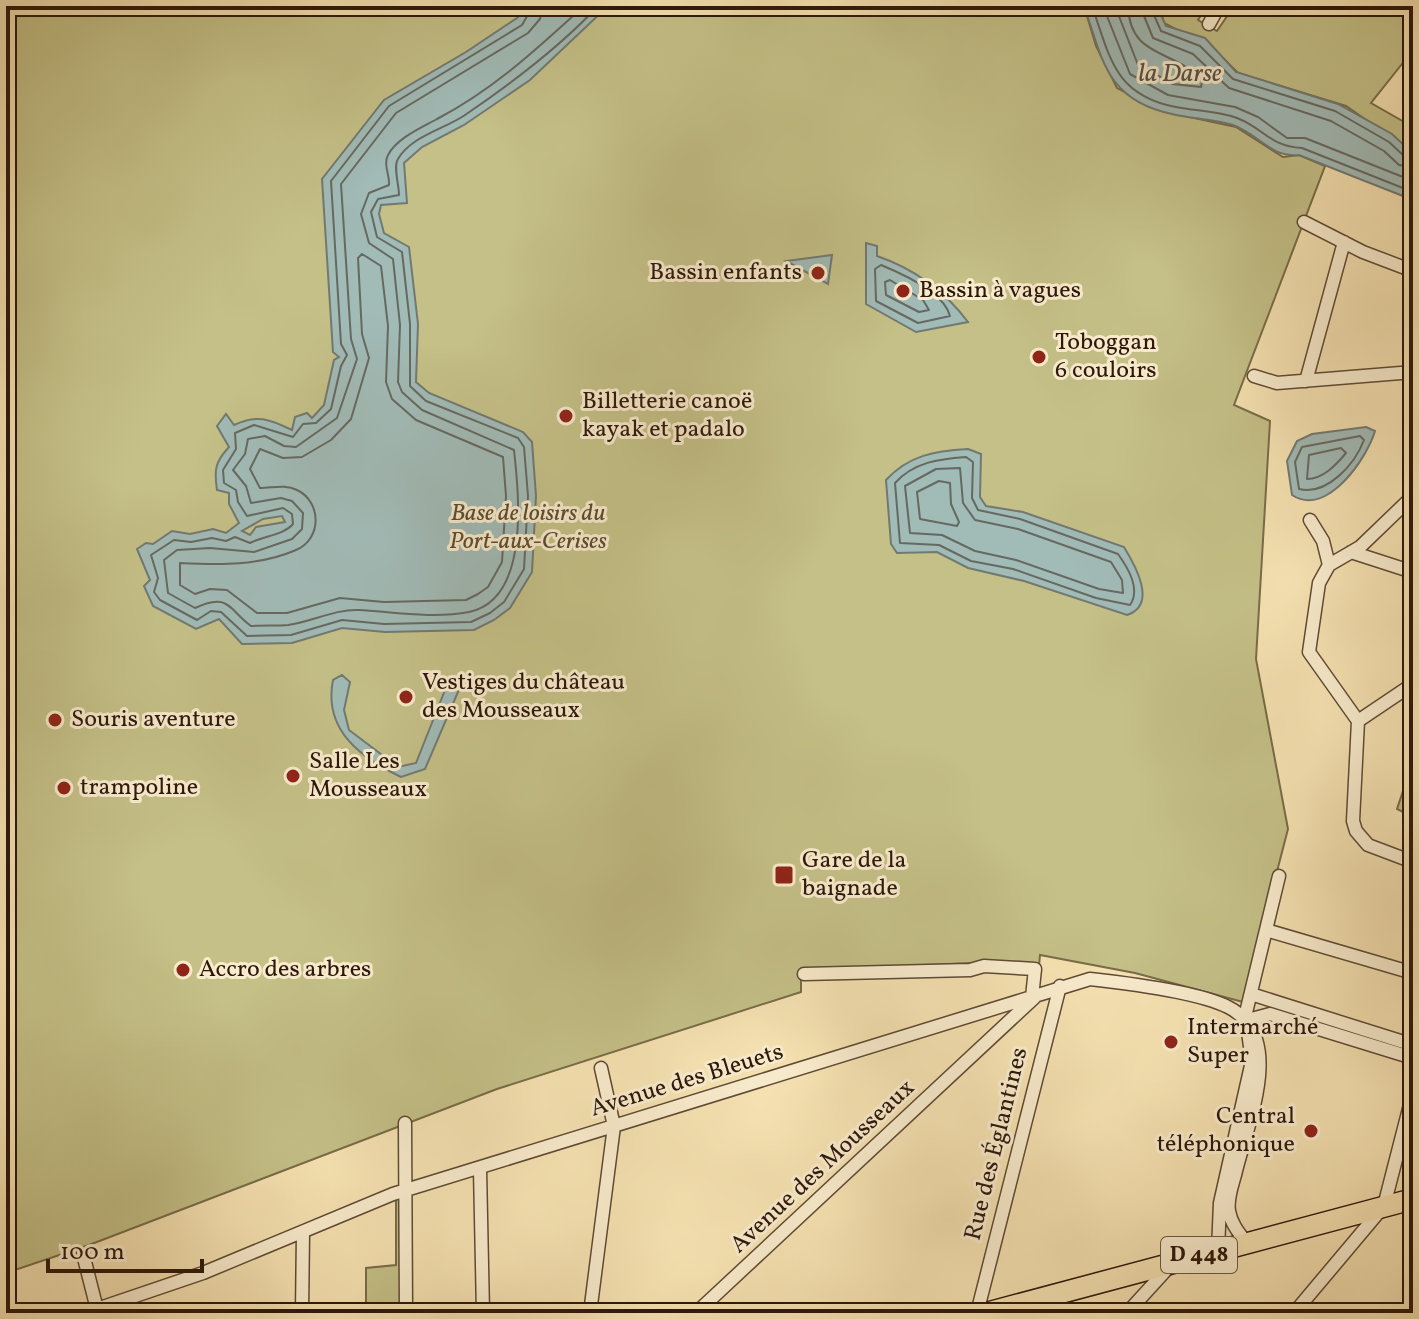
<svg xmlns="http://www.w3.org/2000/svg" width="1419" height="1319" font-family="Vollkorn,serif">
  <style>
    .green { fill: #c4c087; stroke: #786c49; stroke-width: 2 }
    .water { fill: #a1bbb7; stroke: #727972; stroke-width: 2; fill-rule: evenodd }
    .lines { fill: none; stroke-linecap: round; stroke-linejoin: round }
    .shore { stroke: #666961; stroke-width: 2 }
    .street-casing { stroke: #5e4a35; stroke-width: 15 }
    .primary-casing { stroke: #2c170b; stroke-width: 23 }
    .street { stroke: #f9eccd; stroke-width: 12 }
    .primary { stroke: #f6e2b2; stroke-width: 20 }
    .poi-dot { fill: #8f2418; stroke: #f9eccd; stroke-width: 3 }
    .labels { text-anchor: middle; dominant-baseline: central; stroke-width: 6; stroke-linejoin: round; paint-order: stroke }
    .shield { fill: #f9eccd; stroke: #6a5745; stroke-width: 2 }
    .shield-label { font-size: 22px; font-weight: bold; fill: #2c170b }
    .poi-label { font-size: 24px; fill: #2c170b; stroke: #f9eccd; text-anchor: start }
    .park-label { font-size: 24px; font-style: italic; fill: #5a4a30; stroke: #f9eccd }
    .street-label { font-size: 24px; fill: #2c170b; stroke: #f9eccd }
    .water-label { font-size: 26px; font-style: italic; fill: #555047; stroke: #f9eccd }
  </style>
  <rect width="100%" height="100%" fill="#f6e2b2"/>
  <filter id="stains"><feTurbulence type="fractalNoise" baseFrequency=".0025" numOctaves="4"/><feColorMatrix values="0 0 0 0 .2 0 0 0 0 .09 0 0 0 0 .02 0 0 0 .5 -.17"/></filter>
  <radialGradient id="worn" r=".72"><stop offset=".6" stop-color="#630" stop-opacity="0"/><stop offset="1" stop-color="#630" stop-opacity=".3"/></radialGradient>
  <path class="green" d="M6,6H1084L1096,46L1117,88L1162,111L1236,127L1283,157L1299,155L1325,166L1234,405L1270,421L1256,659L1288,829L1243,1002L1135,973L1040,955L1039,966L975,963L801,970V992L497,1089L89,1245L6,1273Z
    M1159,6H1207L1198,20L1217,31L1234,6H1413V50L1371,103L1413,127V147L1409,150L1346,106L1238,73L1214,49L1164,23Z
    M1413,761V817L1397,809Z
    M402,1196L401,1313H366V1268L396,1265V1199Z"/>
  <path class="water" d="M528,6H608L530,80L464,125L422,147L404,163L407,203L381,205L379,214L384,233L409,247L418,324L416,382L429,393L523,432L532,442L536,496L532,572L510,608L494,620L474,630L385,632L342,628L292,643L242,644L219,619L196,629L153,606L144,586L150,580L137,549L146,543L153,544L172,531L190,534L213,529L226,533L239,523L229,504V493L217,490C214,470 215,462 229,447L217,426L226,414L234,425C257,414 269,419 292,430L295,417L307,413L312,418L324,405L334,360L339,357L333,352L322,179L384,100L466,52L517,18ZM282,516L285,522L256,527L250,535L242,531L263,519Z
    M1084,6H1157L1166,26L1205,38L1236,72L1338,104L1392,134L1408,149H1413V200L1299,155C1271,158 1258,134 1233,125C1214,119 1192,119 1172,114C1106,100 1103,60 1084,6Z
    M866,243L877,246V256C915,269 944,290 968,322L916,332L866,304Z
    M832,255L828,284L786,261Z
    M1366,427L1375,431C1367,458 1327,518 1292,495L1287,461L1297,441L1312,434Z
    M968,449L981,454L980,497L986,506L1023,512L1124,547C1135,565 1158,605 1127,615L1024,581L968,568L937,552L897,553L891,544L886,480C909,455 935,451 968,449Z
    M342,675L350,682L344,710L349,730L398,767L416,763L447,685L456,682L461,685L425,769L401,777C361,758 323,730 333,680Z"/>
  <g class="lines">
    <path class="shore" d="M533,6L522,25L389,106L331,181L341,344L347,355L341,366L331,409L316,423L303,424L293,437L254,425L235,433L236,449L223,470L224,483L236,490L238,502L247,516L283,508L292,514L293,524C284,535 263,536 250,543L235,537L226,541L212,538L191,542L174,540L151,555L158,578L154,592L160,600L197,620L211,611L221,612L247,636L291,635L342,620L384,624L471,622L490,613L504,602L524,569L528,496L524,447L518,438L426,401L410,386V324L402,252L377,237L371,212L378,199L399,195C399,185 393,166 398,159C411,136 445,129 465,115C512,83 559,48 598,6
      M543,6L540,19L528,33L396,113L341,184L351,339L357,359L337,418L296,447L284,446L265,436L248,439L245,454L233,470L246,486L251,503L281,498L292,501L303,513L302,529L292,539L254,552L210,548L177,550L164,560L168,593L195,608C229,592 228,609 251,626C263,625 276,626 288,625C312,622 334,609 359,610C393,612 434,619 469,612C530,599 519,496 514,450L422,410L402,392L398,382L400,325L393,259L369,243L361,214L369,193L389,185C390,175 383,165 388,155C397,138 421,128 437,119C493,90 538,48 584,6
      M1092,6C1110,57 1114,95 1176,107C1196,111 1218,111 1237,118C1265,129 1269,146 1302,148L1413,192
      M1103,6L1130,74L1168,95L1235,107L1258,117L1287,138H1305L1413,181
      M1115,6L1138,65L1173,84L1201,87L1202,82C1177,48 1130,61 1128,6
      M1140,6L1153,38L1193,54L1229,88L1331,121L1384,151L1399,165L1413,167
      M1150,6L1161,31L1200,46L1233,79L1335,111L1389,142L1404,156L1413,157
      M362,254L381,266L388,326L386,382L392,399L416,420L503,457L506,496L502,562L488,587L478,594L466,600L384,602L340,598L287,613H257L227,590L210,589L195,594L180,585V563C220,565 259,566 296,550C322,539 322,502 297,490C285,484 273,488 260,488L250,469L260,449L283,458L302,457L331,440L351,419L369,358L362,334L358,258Z
      M881,265C903,274 944,292 950,316L918,323L876,301L875,269Z
      M890,280L923,300L929,310L919,312L886,295L885,282Z
      M1360,436L1364,440C1355,464 1327,496 1299,489L1295,462L1302,447Z
      M1341,448L1346,453C1336,465 1323,479 1307,479L1309,455Z
      M966,457L973,462L972,498L978,510L1020,519L1118,554C1128,568 1141,589 1130,605L1096,598L1013,569L971,561L939,545L900,543L895,483C914,462 939,459 966,457Z
      M960,468L963,503L975,520L1018,529L1111,562L1122,580L1123,593L1099,589L1016,560L975,551L942,535L910,533L905,486L936,469Z
      M939,481L950,483L951,504L959,522L957,526L920,519L917,492Z"/>
    <g class="street-casing">
      <path id="street" d="M1209,24L1219,6
        M1304,222L1363,252L1413,271
        M1254,376L1277,383L1413,372
        M1306,381L1344,242
        M1310,520L1323,541L1329,565L1319,583L1309,652L1358,721L1353,821L1356,831L1368,845L1413,862
        M1351,552L1413,572
        M1329,565L1360,547L1413,496
        M1358,721L1413,684
        M1266,930L1413,973
        M804,974L970,970L984,966L1035,969L1032,997
        M1251,994L1413,1045
        M1244,1021L1270,1014L1413,1058
        M1244,1021L1279,876
        M405,1123L406,1313
        M480,1169L483,1313
        M1218,1250L1220,1203L1252,1061L1248,1032
        M83,1254L98,1313
        M85,1313L203,1273L393,1194L1090,979C1126,983 1198,992 1228,1007C1288,1037 1246,1126 1235,1175C1232,1186 1227,1199 1229,1211C1231,1223 1238,1232 1246,1242
        M302,1313L303,1232
        M590,1313L614,1126L601,1068
        M696,1313L1034,998
        M977,1313L1060,986
        M1127,1313L1168,1268
        M1294,1313L1384,1206L1413,1093"/>
    </g>
    <g class="primary-casing">
      <path id="primary" d="M986,1313L1413,1199"/>
    </g>
    <use href="#street" class="street"/>
    <use href="#primary" class="primary"/>
  </g>
  <g class="poi-dot">
    <circle cx="818" cy="273" r="8"/>
    <circle cx="903" cy="291" r="8"/>
    <circle cx="1039" cy="357" r="8"/>
    <circle cx="566" cy="416" r="8"/>
    <circle cx="406" cy="697" r="8"/>
    <circle cx="55" cy="720" r="8"/>
    <circle cx="293" cy="776" r="8"/>
    <circle cx="64" cy="788" r="8"/>
    <rect x="774" y="865" width="20" height="20" rx="4"/>
    <circle cx="183" cy="970" r="8"/>
    <circle cx="1171" cy="1042" r="8"/>
    <circle cx="1311" cy="1131" r="8"/>
  </g>
  <g class="labels">
    <rect class="shield" x="1161" y="1237" width="76" height="36" rx="6"/>
    <g class="shield-label">
      <text x="1199" y="1255">D 448</text>
    </g>
    <g class="poi-label">
      <text x="802" y="273" text-anchor="end">Bassin enfants</text>
      <text x="919" y="291">Bassin à vagues</text>
      <text x="1055" y="343">Toboggan<tspan x="1055" dy="28">6 couloirs</tspan></text>
      <text x="582" y="402">Billetterie canoë<tspan x="582" dy="28">kayak et padalo</tspan></text>
      <text x="422" y="683">Vestiges du château<tspan x="422" dy="28">des Mousseaux</tspan></text>
      <text x="71" y="720">Souris aventure</text>
      <text x="309" y="762">Salle Les<tspan x="309" dy="28">Mousseaux</tspan></text>
      <text x="80" y="788">trampoline</text>
      <text x="802" y="861">Gare de la<tspan x="802" dy="28">baignade</tspan></text>
      <text x="199" y="970">Accro des arbres</text>
      <text x="1187" y="1028">Intermarché<tspan x="1187" dy="28">Super</tspan></text>
      <text x="1295" y="1117" text-anchor="end">Central<tspan x="1295" dy="28">téléphonique</tspan></text>
    </g>
    <g class="park-label">
      <text x="528" y="514">Base de loisirs du<tspan x="528" dy="28">Port-aux-Cerises</tspan></text>
    </g>
    <g class="street-label">
      <text transform="translate(687 1081) rotate(-17)">Avenue des Bleuets</text>
      <text transform="translate(997 1144) rotate(-76)">Rue des Églantines</text>
      <text transform="translate(823 1167) rotate(-43)">Avenue des Mousseaux</text>
    </g>
    <g class="water-label">
      <text x="1180" y="74">la Darse</text>
    </g>
  </g>
  <rect width="1419" height="1319" fill="none" stroke="#f6e2b2" stroke-width="32"/>
  <rect x="8" y="8" width="1403" height="1303" fill="none" stroke="#2c170b" stroke-width="4"/>
  <rect x="16" y="16" width="1387" height="1287" fill="none" stroke="#2c170b" stroke-width="2"/>
  <path d="M48 1259v12h154v-12" fill="none" stroke="#2c170b" stroke-width="4"/>
  <text x="60" y="1259" font-size="24" fill="#2c170b" stroke="#f9eccd" stroke-width="6" paint-order="stroke">100 m</text>
  <rect width="100%" height="100%" filter="url(#stains)"/>
  <rect width="100%" height="100%" fill="url(#worn)"/>
</svg>
